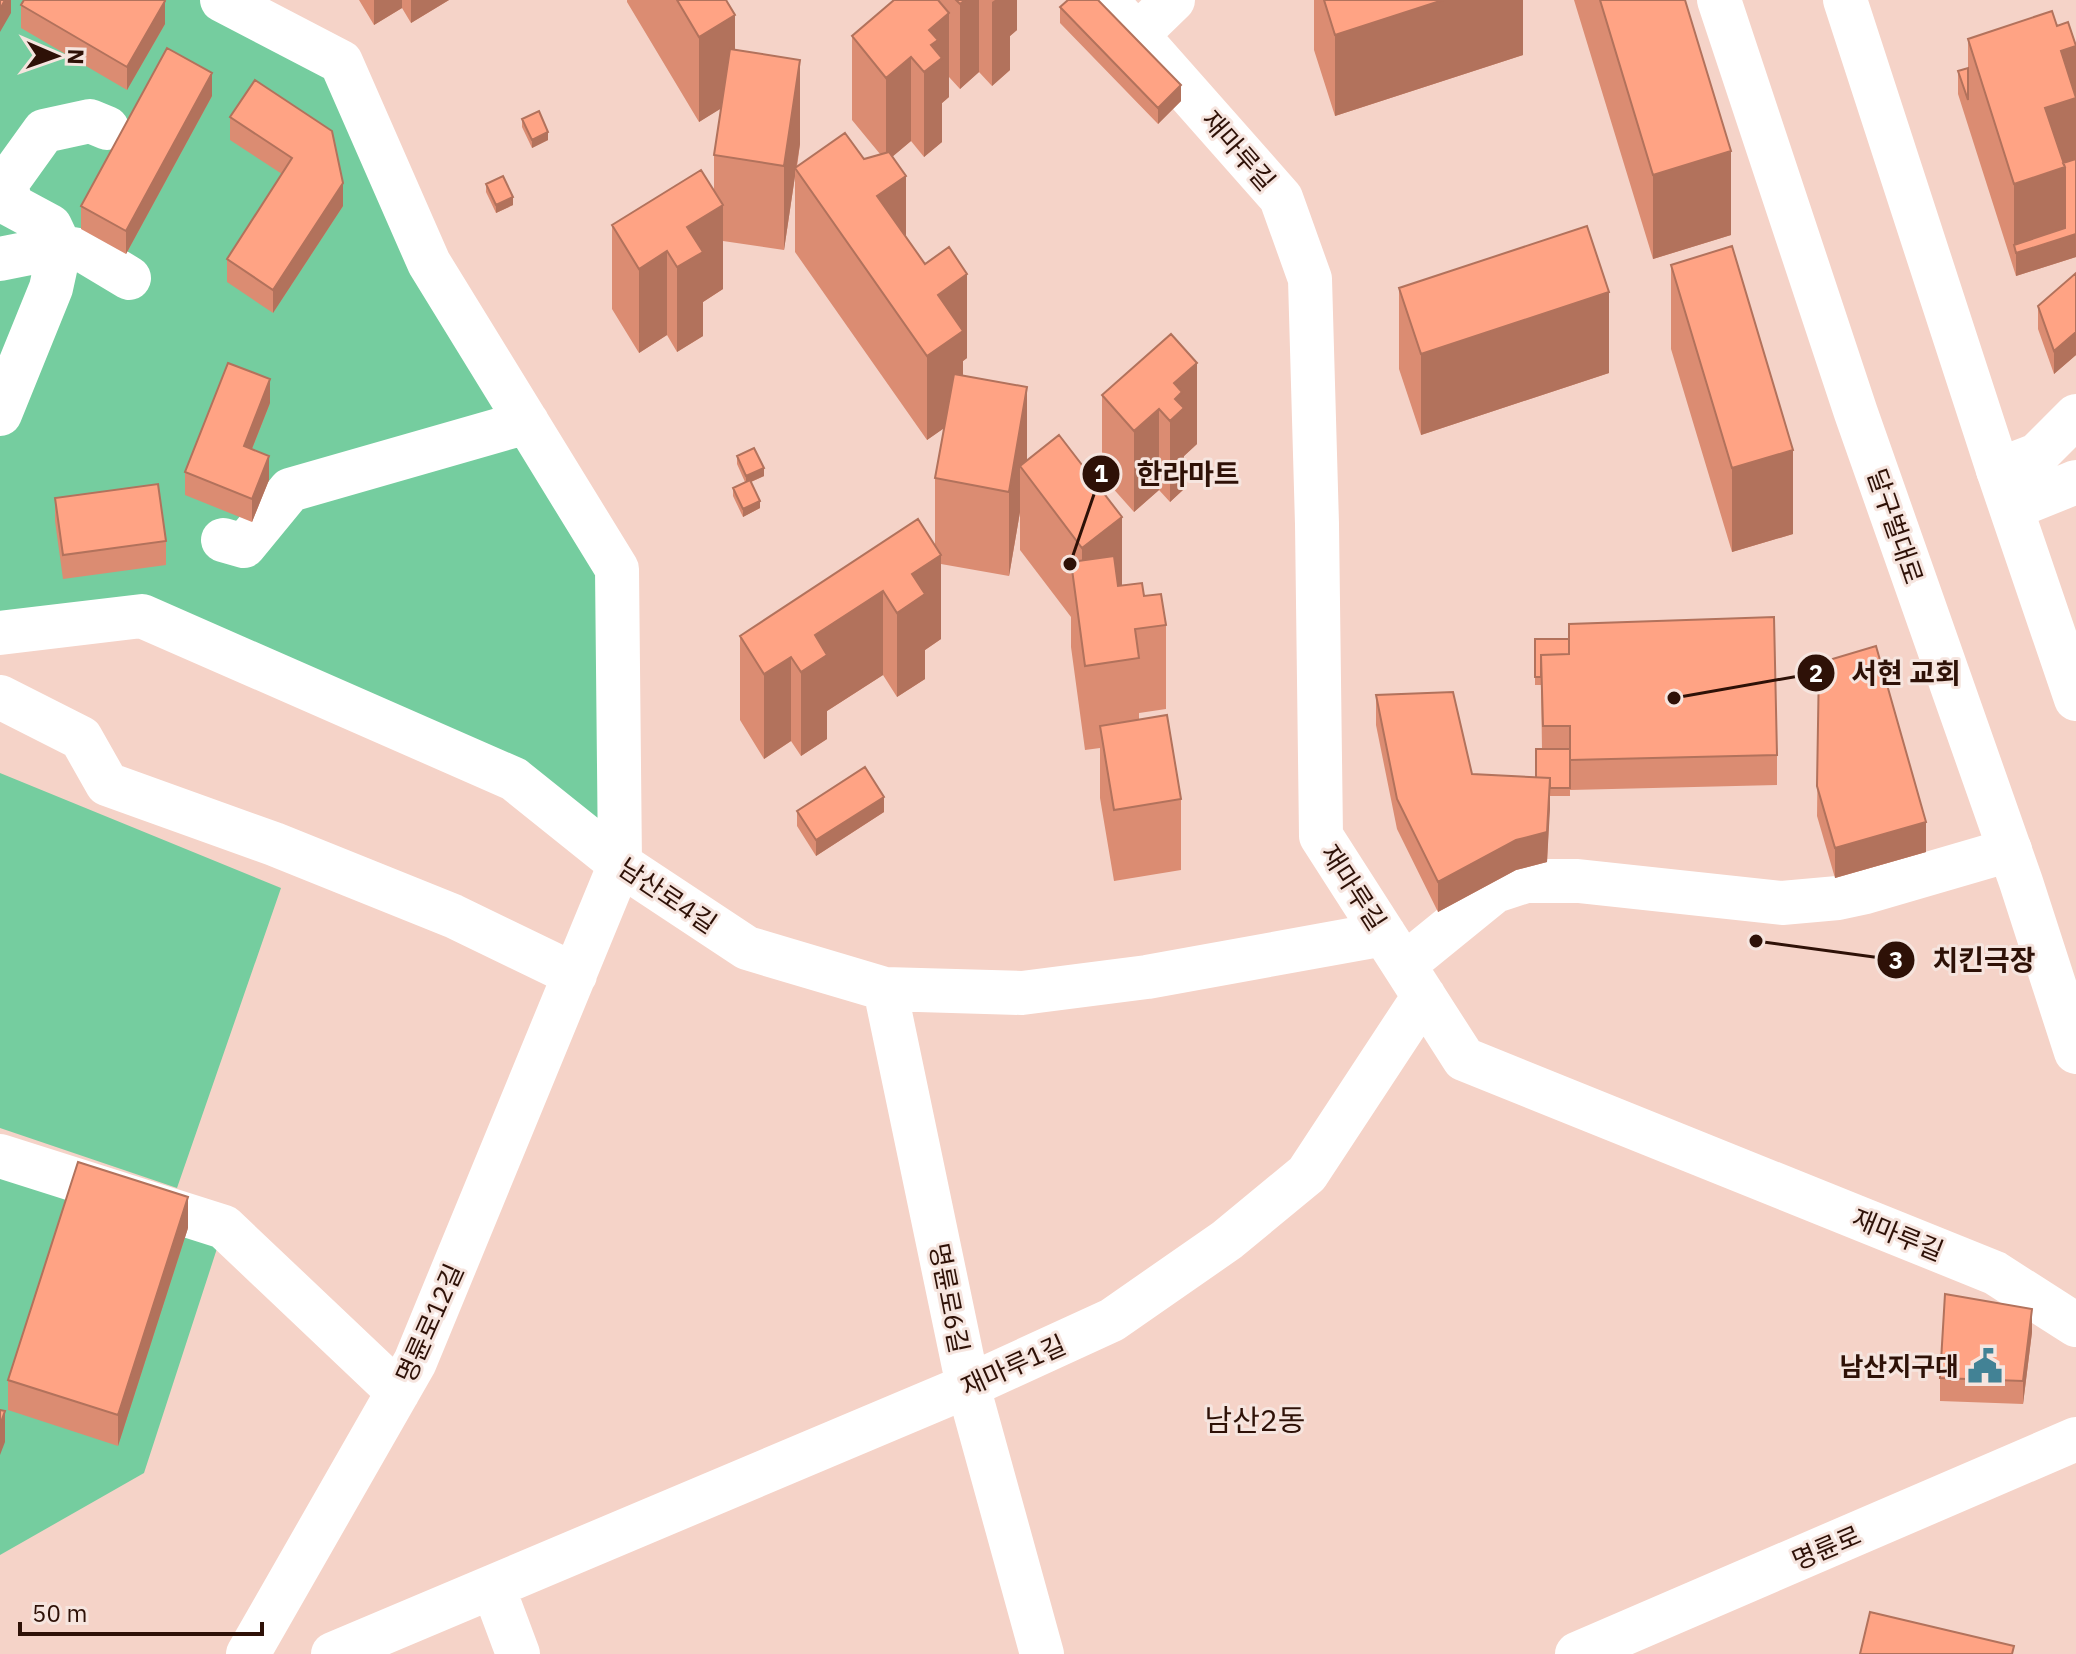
<svg xmlns="http://www.w3.org/2000/svg" width="2076" height="1654" font-family="'IBM Plex Sans','Noto Sans KR',sans-serif">
  <style>
    .green { fill: #75cd9f }
    .lines { fill: none; stroke-linecap: round; stroke-linejoin: round }
    .minor { stroke: #fff; stroke-width: 44 }
    .major { stroke: #fff; stroke-width: 44 }
    .wall { fill: #db8c72 }
    .shaded-wall { fill: #b2725c }
    .building { fill: #ffa384; stroke: #b2725c; stroke-width: 2 }
    .labels { text-anchor: middle; dominant-baseline: central; stroke-width: 6; stroke-linejoin: round; paint-order: stroke }
    .street-label { font-size: 26px; fill: #2e1107; stroke: #f6e5df }
    .poi-label { font-size: 26px; font-weight: bold; fill: #2e1107; stroke: #f6e5df; text-anchor: end }
    .quarter-label { font-size: 30px; fill: #2e1107; stroke: #f6e5df }
    .leader { fill: none; stroke: #2e1107; stroke-width: 3 }
    .callout-dot { fill: #2e1107; stroke: #f6e5df; stroke-width: 3 }
    .mark-label { font-size: 24px; text-anchor: middle; font-weight: bold; fill: #fff }
    .callout-label { font-size: 28px; text-anchor: middle; font-weight: bold; fill: #2e1107; stroke: #f6e5df; stroke-width: 6; stroke-linejoin: round; paint-order: stroke }
  </style>
  <rect width="100%" height="100%" fill="#f5d3c8"/>
  <path class="green" d="M0,0H241L341,62L617,569L620,864L514,779L142,616L0,632Z
    M0,773L281,888L177,1188L0,1128Z
    M0,1156L224,1227L144,1473L0,1555Z"/>
  <g class="lines">
    <path class="minor" d="M222,0L341,62L429,263L617,569L620,864L415,1362L248,1654
      M1106,0L1281,198L1310,279L1317,524L1321,836L1464,1059L1995,1273L2076,1325
      M1137,35L1173,0
      M107,128L90,121L44,131L6,184L11,205L50,226L60,247L84,251L129,278
      M0,259L60,247L51,288L0,414
      M1998,470L2037,455L2076,416
      M2012,508L2076,482
      M223,540L244,546L290,490L527,422
      M0,633L142,616L514,779L620,864L747,948L885,989L1022,993L1147,977L1384,934
      M0,697L81,738L107,784L274,844L453,916L575,975
      M1404,965L1495,891L1526,881H1578L1782,903L1838,898L1866,892L2010,850
      M885,989L968,1386L1042,1654
      M0,1156L224,1227L398,1392
      M493,1587L518,1654
      M333,1654L968,1386L1112,1320L1227,1240L1307,1174L1424,996
      M1577,1654L2076,1439"/>
    <path class="major" d="M1719,0L1856,413L2021,882L2076,1052
      M1845,0L1998,470L2076,699"/>
  </g>
  <path class="wall" d="M359,0H449L411,23L402,8L374,25Z
    M627,0H727L735,50L800,144L797,167L864,159L880,154L852,120V36L894,0H1017V30L1010,36V70L992,86L979,72L960,89L949,77V97L942,103V142L924,157L911,141L892,157L906,237L967,358L963,361V376L1122,586L1144,596L1166,625V709L1139,713V720L1181,799V870L1114,881L1100,798V748L1085,750L1071,647V617L1020,550V512L1009,576L941,564V639L925,650V679L897,697L883,675L827,711V739L801,756L791,741L764,759L740,720V636L935,546V478L944,428L927,440L795,252V176L784,250L723,241V289L703,302V336L677,352L667,335L639,353L612,309V225L714,190V155L721,108L699,122L627,2Z
    M1314,0H1523V55L1335,116L1314,50Z
    M1574,0H1685L1731,235L1653,259Z
    M21,5L165,24L127,90L21,28Z
    M1060,7L1181,101L1158,124L1060,23Z
    M1968,39L2076,46V257L2016,276L1958,94V71L1968,68Z
    M255,80L343,206L273,313L227,282V259L282,174L230,140V117Z
    M212,96L126,254L81,229V206Z
    M522,119L548,140L532,148L522,127Z
    M486,184L513,205L496,213L486,192Z
    M1671,265L1793,534L1732,552L1671,349Z
    M2076,273V355L2054,374L2038,329V306Z
    M1399,288L1609,373L1421,435L1399,369Z
    M1171,334L1197,444L1184,456V489L1170,502L1159,490L1134,512L1102,476V395Z
    M270,403L252,449L269,480L252,522L185,495V472Z
    M737,456L764,476L751,482L760,508L743,517L733,496V488L745,482L737,464Z
    M55,498L166,541V565L63,579L55,521Z
    M1535,639L1777,755V785L1570,790V769V796H1550L1547,862L1516,870L1438,912L1397,829L1376,725V695L1472,774L1536,778L1542,749L1541,685H1535Z
    M1819,663L1926,852L1835,878L1817,816Z
    M797,811L884,812L816,856L797,826Z
    M188,1228L118,1446L8,1410V1380Z
    M2032,1332L2023,1404L1940,1401V1378Z"/>
  <path class="shaded-wall" d="M5,0H11V13L0,32V9Z
    M374,0H402V8L374,25Z
    M411,0H449L411,23Z
    M706,0H727V20L735,15V100L699,122V37Z
    M965,0H979V72L960,89V4Z
    M995,0H1017V30L1010,36V70L992,86V2Z
    M1443,0H1523V55L1335,116V35Z
    M165,1V24L127,90V67Z
    M949,13V97L942,103V142L924,157V72L929,30Z
    M2076,46V257L2016,276V253L2014,245V184L2045,108L2061,51Z
    M911,57V141L886,162V78Z
    M800,60V144L796,169L795,168V176L784,250V166Z
    M212,73V96L126,254V231Z
    M1181,85V101L1158,124V108Z
    M548,132V140L532,148V140Z
    M1731,151V235L1653,259V175Z
    M906,176V260L877,196Z
    M343,183V206L273,313V290Z
    M513,197V205L496,213V205Z
    M723,205V289L703,302V336L677,352V267L687,227Z
    M667,251V335L639,353V269Z
    M967,274V358L963,361V415L927,440V356L938,295Z
    M1609,292V373L1421,435V354Z
    M2076,332V355L2054,374V351Z
    M1197,363V444L1184,456V489L1170,502V421L1174,383Z
    M270,379V403L244,469V446Z
    M1027,387V471L1020,466V512L1009,576V492Z
    M1159,409V490L1134,512V431Z
    M1793,450V534L1732,552V468Z
    M269,456V480L252,522V499Z
    M764,468V476L746,484V476Z
    M760,501V508L743,517V509Z
    M1122,517V601L1082,632V548Z
    M941,555V639L925,650V679L897,697V613L912,574Z
    M883,591V675L827,711V739L801,756V672L815,635Z
    M791,657V741L764,759V674Z
    M1550,778V809L1547,862L1516,870L1438,912V882Z
    M884,797V812L816,856V840Z
    M1926,822V852L1835,878V848Z
    M188,1197V1228L118,1446V1415Z
    M2032,1309V1332L2023,1404V1381Z
    M5,1411V1442L0,1455V1425Z"/>
  <path class="building" d="M0,0H5L0,9Z
    M24,0H164L165,1L127,67L21,5Z
    M677,0H726L735,15L699,37Z
    M894,0H938L949,13L929,30L938,40L931,45L942,58L924,72L911,57L886,78L852,36Z
    M956,0H965L960,4Z
    M1068,0H1098L1181,85L1158,108L1060,7Z
    M1324,0H1443L1335,35Z
    M1600,0H1685L1731,151L1653,175Z
    M2052,11L2057,26L2068,22L2076,46L2061,51L2076,98L2045,108L2065,167L2014,184L1968,39Z
    M167,48L212,73L126,231L81,206Z
    M730,49L800,60L784,166L714,155Z
    M1968,68V100L1958,71Z
    M255,80L332,131L343,183L273,290L227,259L292,158L230,117Z
    M539,111L548,132L532,140L522,119Z
    M845,133L864,159L889,152L906,176L877,196L925,264L949,247L967,274L938,295L963,331L927,356L795,168Z
    M2076,159V234L2016,253L2014,245L2065,228V167L2063,163Z
    M701,170L723,205L687,227L703,252L677,267L667,251L639,269L612,225Z
    M503,176L513,197L496,205L486,184Z
    M1587,226L1609,292L1421,354L1399,288Z
    M1732,246L1793,450L1732,468L1671,265Z
    M2076,273V332L2054,351L2038,306Z
    M1171,334L1197,363L1174,383L1182,392L1175,399L1184,408L1170,421L1159,409L1134,431L1102,395Z
    M228,363L270,379L244,446L269,456L252,499L185,472Z
    M954,374L1027,387L1009,492L935,478Z
    M1059,435L1122,517L1082,548L1020,466Z
    M754,448L764,468L746,476L737,456Z
    M750,480L760,501L743,509L733,488Z
    M158,484L166,541L63,555L55,498Z
    M918,519L941,555L912,574L925,594L897,613L883,591L815,635L827,655L801,672L791,657L764,674L740,636Z
    M1114,556L1118,586L1142,583L1144,596L1161,594L1166,625L1135,629L1139,658L1085,666L1071,562Z
    M1774,617L1777,755L1570,760V726H1543L1541,655L1569,654V624Z
    M1535,639H1569V654L1541,655V677H1535Z
    M1876,646L1926,822L1835,848L1817,786L1819,663Z
    M1453,692L1472,774L1550,778L1547,832L1516,840L1438,882L1397,799L1376,695Z
    M1167,715L1181,799L1114,810L1100,726Z
    M1536,749H1570V788H1550V778H1536Z
    M865,767L884,797L816,840L797,811Z
    M78,1162L188,1197L118,1415L8,1380Z
    M1945,1294L2032,1309L2023,1381L1940,1378Z
    M0,1410L5,1411L0,1425Z
    M1870,1612L2014,1646L2012,1654H1860Z"/>
  <defs>
    <g id="civic-bare" transform="scale(2.76)"><path d="M-.6-6.5H3V-4.5H.6V-3L4-1V1h2V6H-6V1h2V-1L-.6-3ZM-1.2 2.5V6h2.4V2.5Z" fill="#428295" stroke="#f6e5df" stroke-width="2.5" paint-order="stroke"/></g>
  </defs>
  <g fill-rule="evenodd">
    <use href="#civic-bare" x="1985" y="1366"/>
  </g>
  <g class="labels">
    <g class="street-label">
      <text transform="translate(1239 150) rotate(49)">재마루길</text>
      <text transform="translate(1896 526) rotate(71)">달구벌대로</text>
      <text transform="translate(1354 887) rotate(57)">재마루길</text>
      <text transform="translate(668 895) rotate(34)">남산로4길</text>
      <text transform="translate(1898 1234) rotate(22)">재마루길</text>
      <text transform="translate(950 1298) rotate(79)">명륜로6길</text>
      <text transform="translate(429 1323) rotate(-66)">명륜로12길</text>
      <text transform="translate(1013 1365) rotate(-24)">재마루1길</text>
      <text transform="translate(1826 1547) rotate(-23)">명륜로</text>
    </g>
    <g class="poi-label">
      <text x="1959" y="1366">남산지구대</text>
    </g>
    <g class="quarter-label">
      <text x="1255" y="1419">남산2동</text>
    </g>
  </g>
  <path class="leader" d="M1070 564L1101 474M1674 698L1816 673M1756 941L1896 960"/>
  <g class="callout-dot">
    <circle cx="1070" cy="564" r="8"/>
    <circle cx="1674" cy="698" r="8"/>
    <circle cx="1756" cy="941" r="8"/>
    <circle cx="1101" cy="474" r="20"/>
    <circle cx="1816" cy="673" r="20"/>
    <circle cx="1896" cy="960" r="20"/>
  </g>
  <g class="mark-label">
    <text x="1101" y="482">1</text>
    <text x="1816" y="682">2</text>
    <text x="1896" y="969">3</text>
  </g>
  <g class="callout-label">
    <text x="1188" y="484">한라마트</text>
    <text x="1906" y="683">서현 교회</text>
    <text x="1984" y="970">치킨극장</text>
  </g>
  <g transform="translate(56 56) rotate(92)" stroke="#f6e5df" stroke-width="6" paint-order="stroke">
  <path d="M0-6L14 30L0 20L-14 30Z" fill="#2e1107"/>
  <text y="-12" font-size="22" font-weight="bold" text-anchor="middle" fill="#2e1107">N</text>
  </g>
  <path d="M20 1622v12h242v-12" fill="none" stroke="#2e1107" stroke-width="4"/>
  <text x="32" y="1622" font-size="24" fill="#2e1107" stroke="#f6e5df" stroke-width="6" paint-order="stroke">50 m</text>
</svg>
